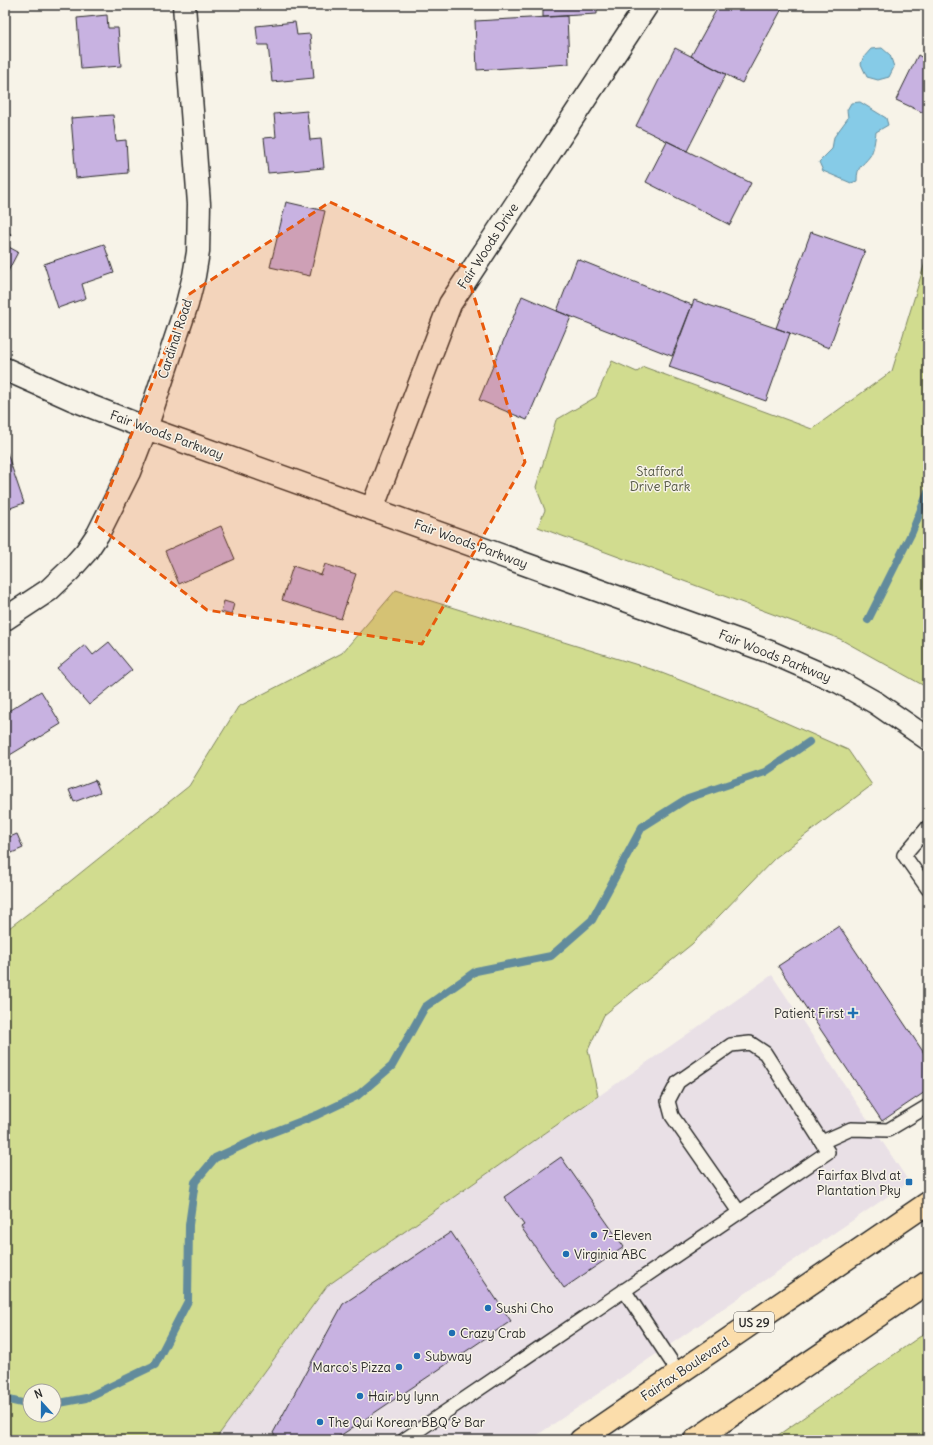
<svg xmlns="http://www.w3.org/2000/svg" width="933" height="1445" font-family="Delius,sans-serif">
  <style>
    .built { fill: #e9e0e6 }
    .green { fill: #d1dc8f; stroke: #7e845d; fill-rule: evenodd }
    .water { fill: #86cbe7; stroke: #628b9c }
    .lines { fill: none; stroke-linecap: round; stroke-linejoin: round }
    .stream { stroke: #628b9c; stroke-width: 8 }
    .building { fill: #c8b2e1; stroke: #2b2b2b }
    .lane-casing { stroke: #2b2b2b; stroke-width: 16 }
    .street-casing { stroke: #2b2b2b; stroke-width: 25 }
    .primary-casing { stroke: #2b2b2b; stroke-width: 25 }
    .lane { stroke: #f7f3e8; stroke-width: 13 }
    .street { stroke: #f7f3e8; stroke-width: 22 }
    .primary { stroke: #fbddab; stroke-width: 22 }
    .marked { fill: #e8590c; fill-opacity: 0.2; stroke: #e8590c; stroke-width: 3; stroke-dasharray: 8 5; stroke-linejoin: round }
    .poi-dot { fill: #1f6fb2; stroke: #f7f3e8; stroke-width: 1.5 }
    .labels { text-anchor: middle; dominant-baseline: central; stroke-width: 3; stroke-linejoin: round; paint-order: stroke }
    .shield { fill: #f7f3e8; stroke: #686764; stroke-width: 1 }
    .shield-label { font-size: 12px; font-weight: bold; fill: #2b2b2b }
    .street-label { font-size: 13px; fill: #2b2b2b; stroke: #f7f3e8 }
    .park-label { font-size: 13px; fill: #545744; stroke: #f7f3e8 }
    .poi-label { font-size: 13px; fill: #2b2b2b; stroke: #f7f3e8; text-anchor: start }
  </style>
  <rect width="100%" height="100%" fill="#f7f3e8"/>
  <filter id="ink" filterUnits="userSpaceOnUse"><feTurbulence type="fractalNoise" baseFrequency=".025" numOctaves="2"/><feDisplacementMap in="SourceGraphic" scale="8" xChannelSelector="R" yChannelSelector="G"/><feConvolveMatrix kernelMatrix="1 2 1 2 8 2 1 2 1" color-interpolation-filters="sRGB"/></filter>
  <g filter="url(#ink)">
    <path class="built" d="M772,975L909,1182L530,1440H215L327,1286Z"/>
    <path class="green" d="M928,209V688L840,639L538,527L545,510L536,487L556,420L596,397L612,361L637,372L644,367L812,429L892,371L927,256Z
      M396,590L654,670L757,710L848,750L872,785L775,858L692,944L604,1015L588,1050L598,1096L327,1286L215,1440H5V931L68,883L189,786L238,707L342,653ZM30,1391H54V1415H30Z
      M928,1331V1440H771Z"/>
    <path class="water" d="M882,48L890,55L894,67L889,77L878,80L867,77L861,64L863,58L871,49Z
      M860,102L886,118L888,125L876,132C875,139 874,150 870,156C862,167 857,165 857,181L851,183L823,171L819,162L832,149L834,137L848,118L847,110L851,103Z"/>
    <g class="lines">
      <path class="stream" d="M868,620L912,532L928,492
        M5,1399L30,1405
        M54,1404L86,1398L155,1365L188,1301L189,1225L195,1182L215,1158L263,1136L317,1115L357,1096L392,1066L425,1007L476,971L551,956L592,920L642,827L688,798L765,772L809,742"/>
    </g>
    <path class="building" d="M543,5H597V14L543,17Z
      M719,5H784L742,83L691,56Z
      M107,15L108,28H118L121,66L81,69L77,18Z
      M567,16L569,64L477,70L475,21Z
      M295,22L297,35L310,34L314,78L272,82L268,45H258L256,26Z
      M675,48L726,74L687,151L636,126Z
      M918,55L928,61V104L924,113L896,100Z
      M307,111L310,140L321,139L324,168L268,173L264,138L276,137L274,114Z
      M113,115L116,141L126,140L128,173L76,178L71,118Z
      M667,141L751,183L730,225L646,182Z
      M286,202L325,211L310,276L270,267Z
      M5,231L11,234L5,245Z
      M811,232L865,251L829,348L776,328Z
      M104,244L114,273L82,284L86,298L58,308L44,264Z
      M5,245L18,252L5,277Z
      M577,259L692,305L672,356L557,311Z
      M522,296L571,317L527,420L479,400Z
      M694,300L790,333L766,401L669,367Z
      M5,447L24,503L5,510Z
      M221,526L235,559L179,584L165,551Z
      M325,564L356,574L341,619L282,600L293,566L321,575Z
      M224,601L234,604L231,615L221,612Z
      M109,642L132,670L89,705L57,668L85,645L93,655Z
      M41,691L61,724L5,758V713Z
      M95,780L100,792L74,802L69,790Z
      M17,834L23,848L5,856V839Z
      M839,926L928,1059V1090L882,1121L778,966Z
      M561,1157L624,1247L564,1288L521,1227L524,1225L504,1197Z
      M451,1232L511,1321L334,1440H278L273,1433L343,1304Z"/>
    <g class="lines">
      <g class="lane-casing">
        <path id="lane" d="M928,827L904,855L928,889
          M822,1142L851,1129L888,1130L928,1106
          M624,1290L679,1373
          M404,1440C545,1344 687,1248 828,1152L765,1053L750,1043L731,1045L678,1082L668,1101L672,1116L739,1212"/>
      </g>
      <g class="street-casing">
        <path id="street" d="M5,369L72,399L146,428L770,652L839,682L876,703L928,739
          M372,509L450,304L647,5
          M5,619L49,590L70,570L86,552L98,534L129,472L146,428L187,304L194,276L198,252L199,204L184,5"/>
      </g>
      <g class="primary-casing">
        <path id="primary" d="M581,1440L928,1203
          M695,1440L928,1282"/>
      </g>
      <use href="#lane" class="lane"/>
      <use href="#street" class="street"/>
      <use href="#primary" class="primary"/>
    </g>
  </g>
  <path class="marked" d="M330,202L465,267L525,462L422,644L207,610L95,524L188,295Z"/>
  <g class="poi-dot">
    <path d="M851 1007h4v4h4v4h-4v4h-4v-4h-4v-4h4z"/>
    <rect x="905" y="1178" width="8" height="8" rx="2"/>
    <circle cx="594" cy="1235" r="4"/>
    <circle cx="566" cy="1254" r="4"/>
    <circle cx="488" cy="1308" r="4"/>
    <circle cx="452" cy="1333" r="4"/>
    <circle cx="417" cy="1356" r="4"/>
    <circle cx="399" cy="1367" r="4"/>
    <circle cx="360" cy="1396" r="4"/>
    <circle cx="320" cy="1422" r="4"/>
  </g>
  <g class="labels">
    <rect class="shield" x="734" y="1312" width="40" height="20" rx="3"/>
    <g class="shield-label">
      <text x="754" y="1322">US 29</text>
    </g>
    <g class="street-label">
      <text transform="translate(488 246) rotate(-57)">Fair Woods Drive</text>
      <text transform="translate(175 339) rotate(-72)">Cardinal Road</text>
      <text transform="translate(167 435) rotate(20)">Fair Woods Parkway</text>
      <text transform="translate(471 544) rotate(20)">Fair Woods Parkway</text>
      <text transform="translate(775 656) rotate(22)">Fair Woods Parkway</text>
      <text transform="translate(685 1369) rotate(-34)">Fairfax Boulevard</text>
    </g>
    <g class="park-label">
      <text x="660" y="471">Stafford<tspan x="660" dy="15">Drive Park</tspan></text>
    </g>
    <g class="poi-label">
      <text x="844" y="1013" text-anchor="end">Patient First</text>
      <text x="901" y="1175" text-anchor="end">Fairfax Blvd at<tspan x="901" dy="15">Plantation Pky</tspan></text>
      <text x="602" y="1235">7-Eleven</text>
      <text x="574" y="1254">Virginia ABC</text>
      <text x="496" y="1308">Sushi Cho</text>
      <text x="460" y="1333">Crazy Crab</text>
      <text x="425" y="1356">Subway</text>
      <text x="391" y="1367" text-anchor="end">Marco's Pizza</text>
      <text x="368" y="1396">Hair by lynn</text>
      <text x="328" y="1422">The Qui Korean BBQ &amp; Bar</text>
    </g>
  </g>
  <rect width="933" height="1445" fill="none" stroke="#f7f3e8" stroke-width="20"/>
  <rect x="10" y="10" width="913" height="1425" fill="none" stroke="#2b2b2b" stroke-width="1.5" filter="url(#ink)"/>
  <g transform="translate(42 1403) rotate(339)"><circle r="19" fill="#f7f3e8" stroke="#a5a39c"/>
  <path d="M0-3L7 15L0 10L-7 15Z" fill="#1f6fb2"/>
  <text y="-6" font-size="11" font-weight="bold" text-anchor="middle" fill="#2b2b2b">N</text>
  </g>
</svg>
